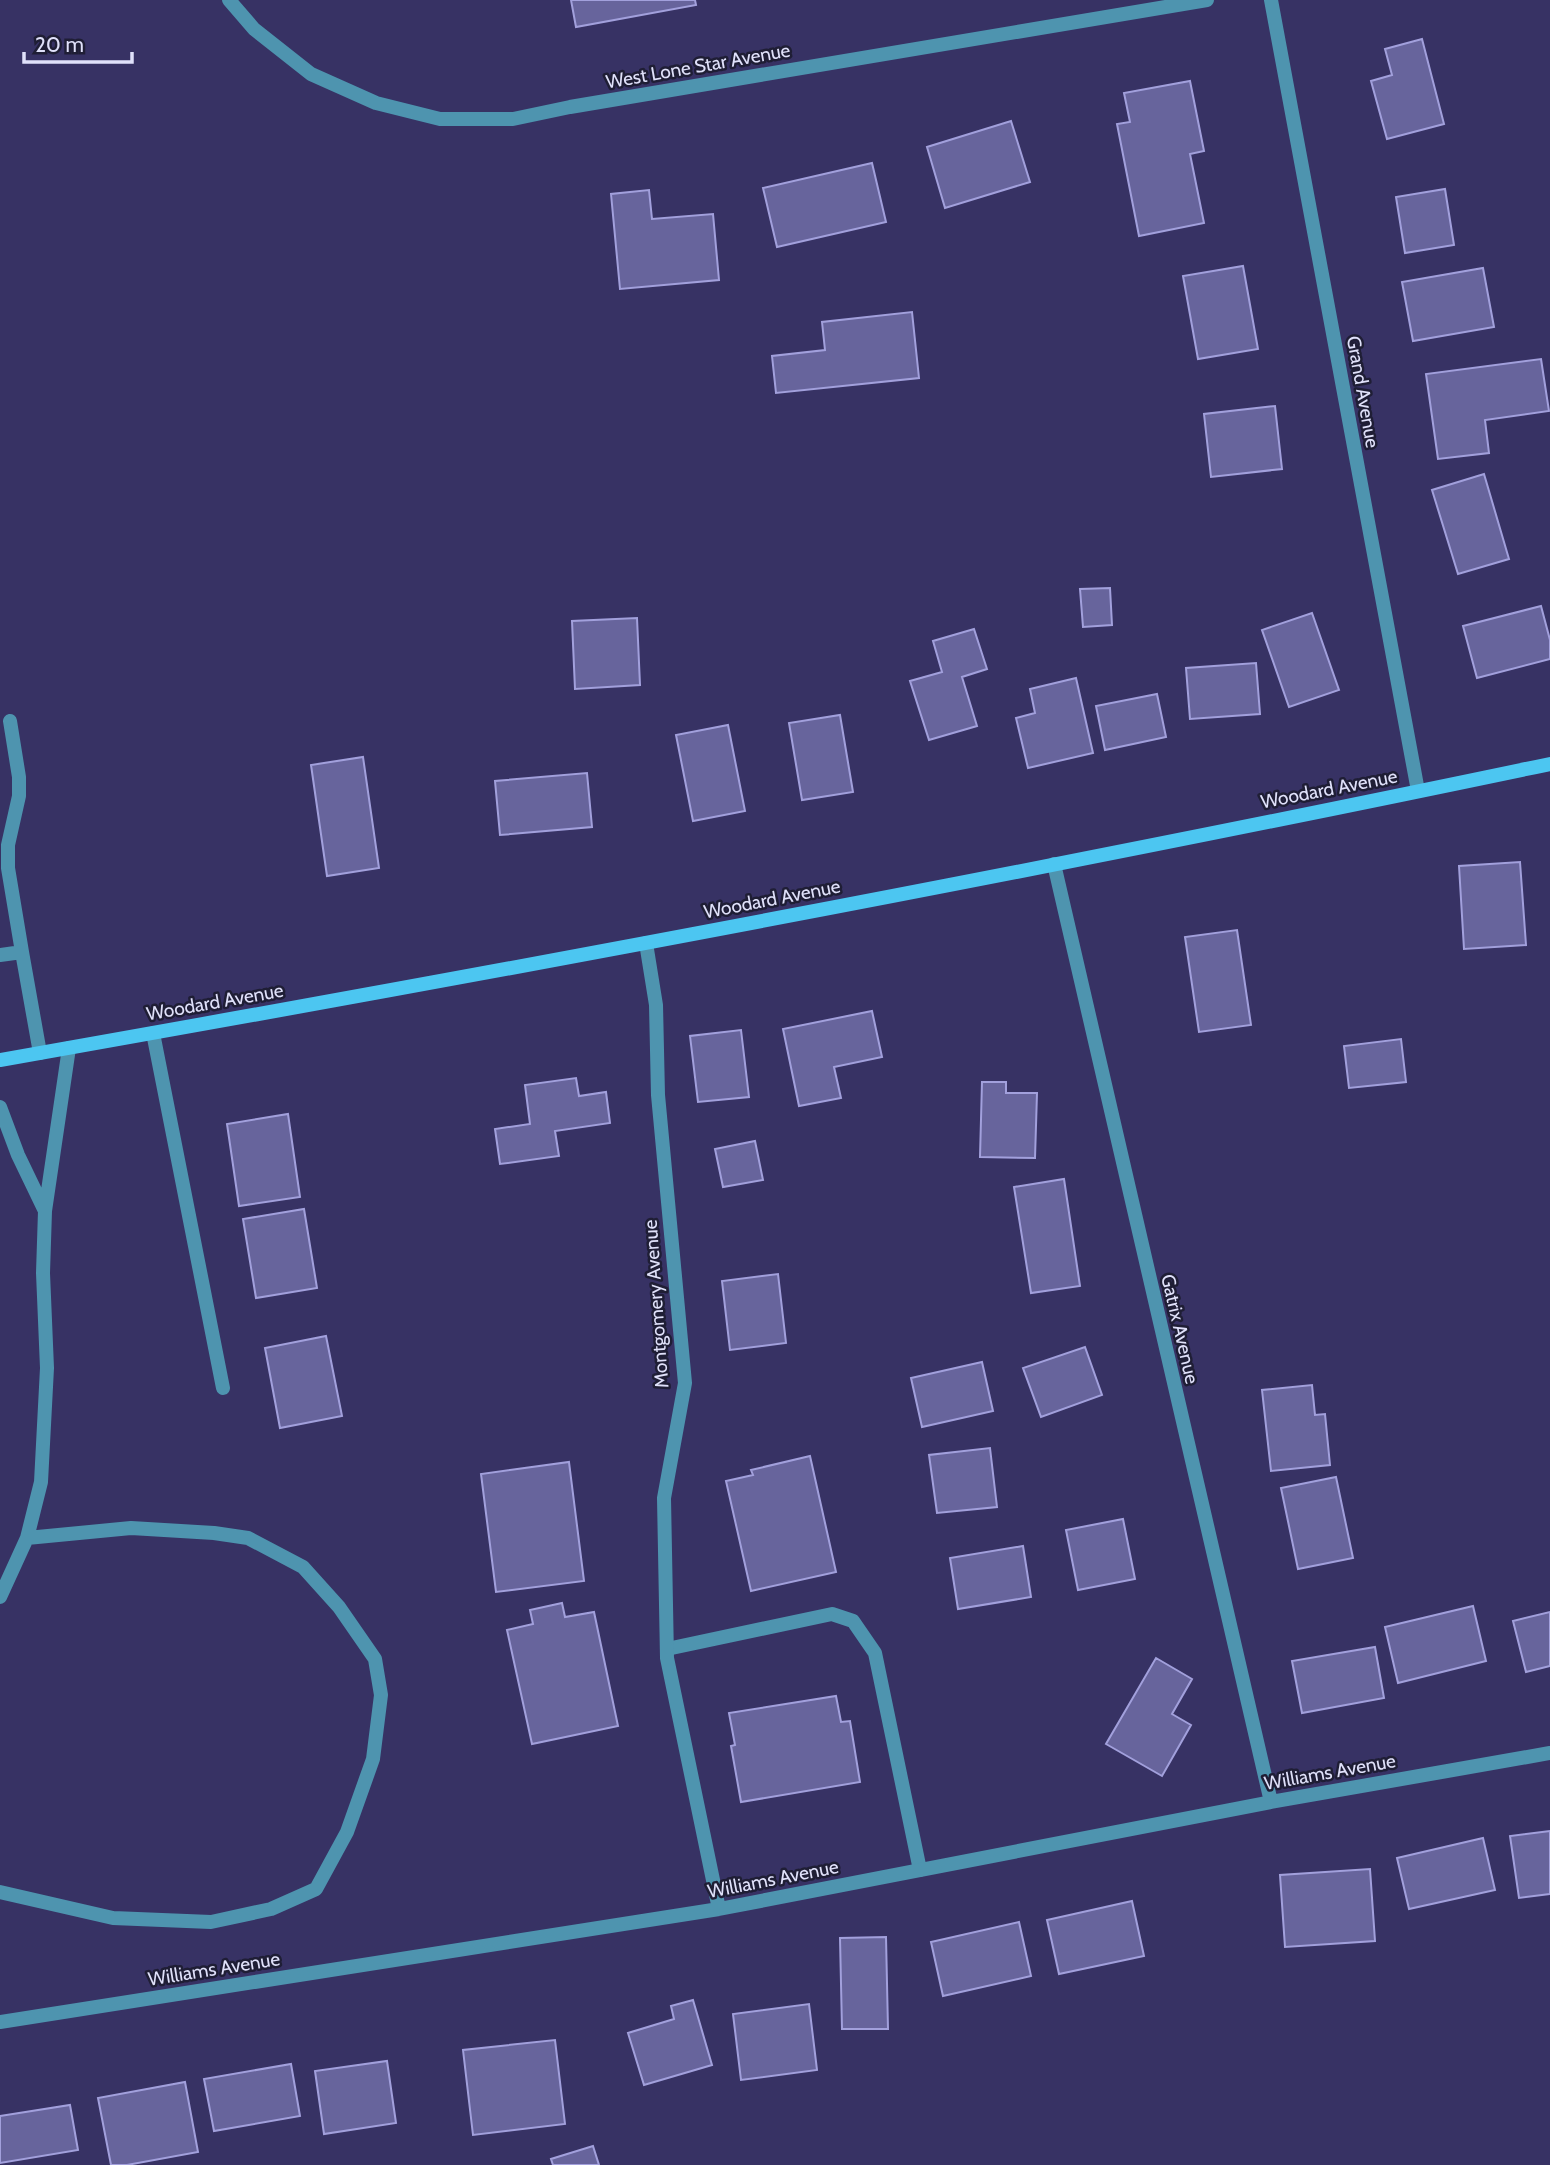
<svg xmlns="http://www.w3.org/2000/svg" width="1550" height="2165" font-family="Cabin,sans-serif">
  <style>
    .building { fill: #67649c; stroke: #a2a0dc; stroke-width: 2 }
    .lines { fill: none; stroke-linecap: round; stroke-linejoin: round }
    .lane { stroke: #4e94af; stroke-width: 14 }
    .street { stroke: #4e94af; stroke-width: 14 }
    .secondary { stroke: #4cc6f1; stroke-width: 14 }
    .labels { text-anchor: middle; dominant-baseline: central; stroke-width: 5; stroke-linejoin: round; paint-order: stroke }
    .street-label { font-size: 19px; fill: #e0e1fa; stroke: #1f1e35 }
  </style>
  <rect width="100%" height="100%" fill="#373264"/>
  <path class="building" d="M571,0H695L696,5L576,27Z
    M1422,39L1444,124L1387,139L1371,81L1392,75L1385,49Z
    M1190,81L1204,151L1190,154L1204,223L1139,236L1117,124L1130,122L1124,93Z
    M1011,121L1030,182L945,208L927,147Z
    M872,163L886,222L777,247L763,188Z
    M1445,189L1454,245L1405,253L1396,197Z
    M649,190L652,219L713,214L719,280L620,289L611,194Z
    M1243,266L1258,349L1198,359L1183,276Z
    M1483,268L1494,327L1413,341L1402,282Z
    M912,312L919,378L776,393L772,356L825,350L822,322Z
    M1541,359L1549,411L1485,420L1489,453L1438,459L1426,374Z
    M1275,406L1282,469L1211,477L1204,414Z
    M1484,474L1509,559L1458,574L1432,490Z
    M1110,588L1112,625L1083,627L1080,589Z
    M1541,606L1550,640V659L1477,678L1463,626Z
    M1312,613L1339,690L1289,707L1262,630Z
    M637,618L640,685L575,689L572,621Z
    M974,629L987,669L962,677L977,726L929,740L910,681L942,672L933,641Z
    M1256,663L1260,714L1190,719L1186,668Z
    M1076,678L1093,753L1028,768L1016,718L1035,713L1030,689Z
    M1157,694L1166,737L1105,750L1096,706Z
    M840,715L853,792L802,800L789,723Z
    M728,725L745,811L693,821L676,735Z
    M363,757L379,868L327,876L311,765Z
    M587,773L592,827L500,835L495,781Z
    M1520,862L1526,945L1464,949L1459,866Z
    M1237,930L1251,1025L1199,1032L1185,937Z
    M872,1011L882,1057L834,1067L841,1098L799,1106L783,1029Z
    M741,1030L749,1097L698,1102L690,1036Z
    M1401,1039L1406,1082L1349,1088L1344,1046Z
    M576,1078L579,1096L606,1092L610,1123L555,1131L559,1156L500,1164L495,1129L530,1124L525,1085Z
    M982,1082H1006V1093H1037L1035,1158L980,1157Z
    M288,1114L300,1197L239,1206L227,1124Z
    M755,1141L763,1180L723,1187L715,1149Z
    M1064,1179L1080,1286L1031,1293L1014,1187Z
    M304,1209L317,1288L256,1298L243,1219Z
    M778,1274L786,1343L730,1350L722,1281Z
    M326,1336L342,1416L280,1428L265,1348Z
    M1085,1347L1102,1395L1041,1417L1023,1368Z
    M982,1362L993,1411L922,1427L911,1378Z
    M1312,1385L1315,1415L1325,1414L1330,1465L1271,1471L1262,1390Z
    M990,1448L997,1507L937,1513L929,1455Z
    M810,1456L836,1572L751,1591L726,1481L753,1475L751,1470Z
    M569,1462L584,1581L496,1592L481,1474Z
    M1336,1477L1353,1558L1298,1569L1281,1488Z
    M1123,1519L1135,1579L1078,1590L1066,1530Z
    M1023,1546L1031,1597L958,1609L950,1558Z
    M562,1603L565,1617L594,1612L618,1726L532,1744L507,1630L533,1624L530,1610Z
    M1473,1606L1486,1661L1398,1683L1385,1627Z
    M1550,1612V1666L1526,1672L1513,1621Z
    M1375,1647L1384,1698L1302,1713L1292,1661Z
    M1156,1658L1192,1679L1172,1714L1191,1725L1162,1776L1106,1744Z
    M836,1696L841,1722L850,1721L860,1782L741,1802L731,1746L735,1745L729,1713Z
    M1550,1831V1894L1519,1898L1510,1836Z
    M1483,1838L1495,1890L1409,1909L1397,1858Z
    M1370,1869L1375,1941L1285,1947L1280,1875Z
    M1132,1901L1144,1956L1059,1974L1047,1920Z
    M1019,1922L1031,1976L943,1996L931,1942Z
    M886,1937L888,2029H842L840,1938Z
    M693,2000L712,2065L644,2085L628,2033L674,2019L671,2006Z
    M809,2004L817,2070L741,2080L733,2014Z
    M555,2040L565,2124L473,2135L463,2050Z
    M387,2061L396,2123L324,2134L315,2071Z
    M291,2064L300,2116L214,2131L204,2079Z
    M185,2082L198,2152L127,2165H111L98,2098Z
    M70,2105L78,2150L0,2163V2116Z
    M593,2146L599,2165H553L551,2159Z"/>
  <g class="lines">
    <path class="lane" d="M10,721L19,777V796L8,845V868L22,952
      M0,955L22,952L40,1053
      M153,1033L223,1388
      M0,1107L18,1155L44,1209
      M0,1597L27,1538L41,1482L47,1368L43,1273L45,1211L69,1048
      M667,1649L832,1614L853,1621L875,1653L920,1870
      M0,1892L113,1918L211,1922L271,1909L316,1889L347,1832L373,1759L381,1695L375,1659L339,1607L303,1567L248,1538L214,1533L131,1528L27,1538"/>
    <path class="street" d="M229,0L254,29L311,74L376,103L440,119H513L570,107L1207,0
      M1271,0L1418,791
      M1054,864L1271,1802
      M646,943L656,1005L658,1095L685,1383L664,1498L667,1658L719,1909
      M0,2022L719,1909L1271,1802L1550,1753"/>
    <path class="secondary" d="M0,1060C518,969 1035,872 1550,764"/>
  </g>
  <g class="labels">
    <g class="street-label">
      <text transform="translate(698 66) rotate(-10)">West Lone Star Avenue</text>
      <text transform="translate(1363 392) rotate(80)">Grand Avenue</text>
      <text transform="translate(1329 789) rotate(-11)">Woodard Avenue</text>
      <text transform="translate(772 899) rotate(-11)">Woodard Avenue</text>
      <text transform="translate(215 1002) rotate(-10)">Woodard Avenue</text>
      <text transform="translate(656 1304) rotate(-94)">Montgomery Avenue</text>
      <text transform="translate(1180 1329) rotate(77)">Gatrix Avenue</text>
      <text transform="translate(1330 1772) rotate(-10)">Williams Avenue</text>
      <text transform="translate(773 1879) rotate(-11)">Williams Avenue</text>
      <text transform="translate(214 1969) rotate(-9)">Williams Avenue</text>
    </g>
  </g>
  <path d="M24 52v10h108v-10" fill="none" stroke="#e0e1fa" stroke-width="3.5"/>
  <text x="35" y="52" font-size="21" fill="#e0e1fa" stroke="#1f1e35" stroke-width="5" paint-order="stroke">20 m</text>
</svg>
